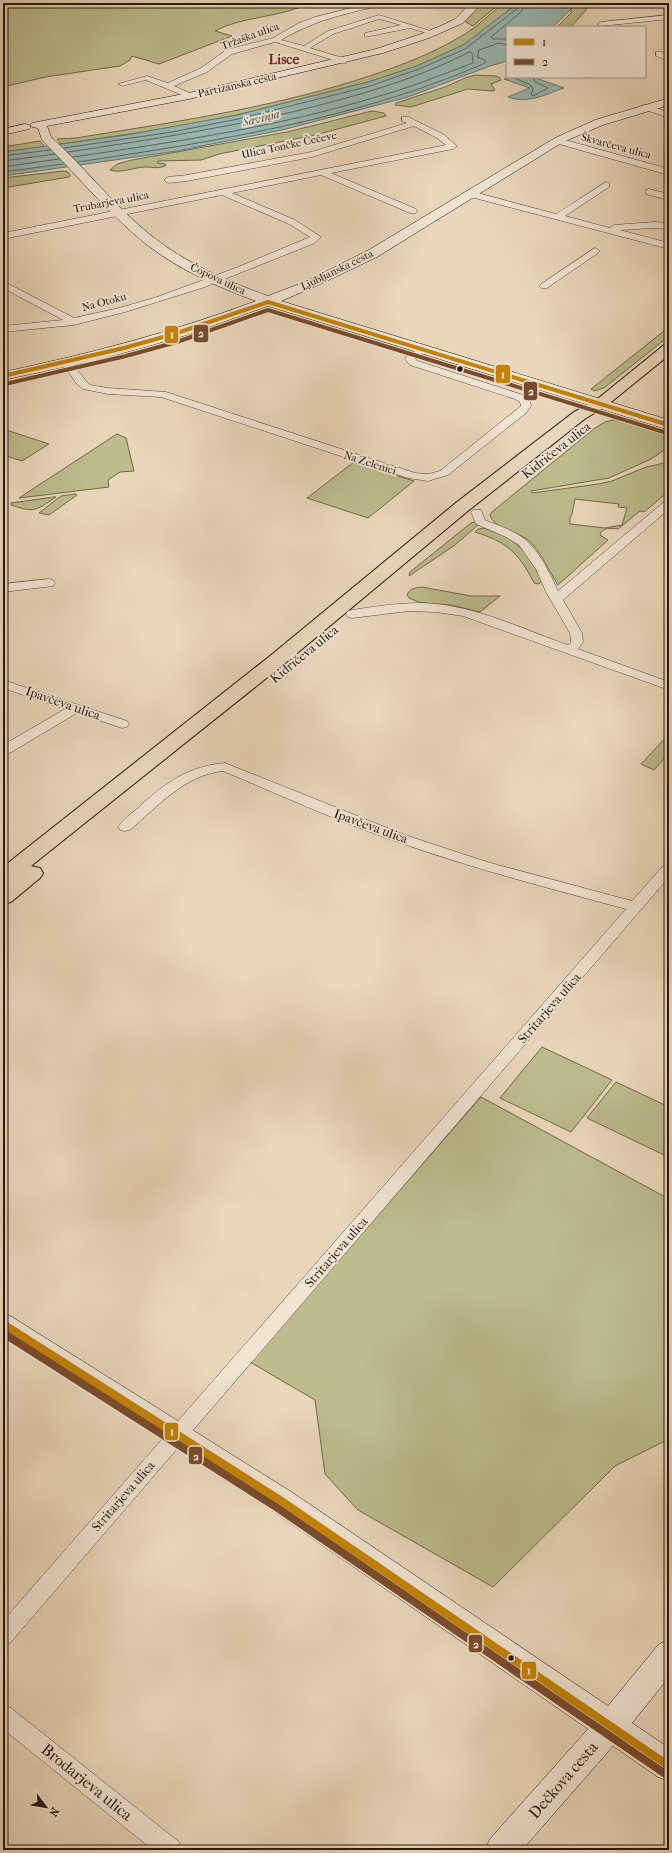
<svg xmlns="http://www.w3.org/2000/svg" width="672" height="1853" font-family="'IM FELL French Canon',serif">
  <style>
    .green { fill: #bcbc8c; stroke: #71694d; fill-rule: evenodd }
    .water { fill: #98b8b4; stroke: #6a7772 }
    .lines { fill: none; stroke-linecap: round; stroke-linejoin: round }
    .shore { stroke: #5f6761; stroke-width: 1 }
    .street-casing { stroke: #574639; stroke-width: 1 }
    .secondary-casing { stroke: #26160e; stroke-width: 1 }
    .primary-casing { stroke: #26160e; stroke-width: 2 }
    .street { fill: #f1e4d3; fill-rule: evenodd }
    .secondary { fill: #f1e4d3; fill-rule: evenodd }
    .primary { fill: #ead6bb; fill-rule: evenodd }
    .bus-1-far1-casing { stroke: #f1e4d3; stroke-width: 6 }
    .bus-1-casing { stroke: #f1e4d3; stroke-width: 11 }
    .bus-2-far1-casing { stroke: #f1e4d3; stroke-width: 6 }
    .bus-2-casing { stroke: #f1e4d3; stroke-width: 11 }
    .bus-1-far1 { stroke: #c38204; stroke-width: 4 }
    .bus-1 { stroke: #c38204; stroke-width: 8 }
    .bus-2-far1 { stroke: #7a4b2a; stroke-width: 4 }
    .bus-2 { stroke: #7a4b2a; stroke-width: 8 }
    .bus-dot { fill: #26160e; stroke: #f1e4d3; stroke-width: 1.5 }
    .labels { text-anchor: middle; dominant-baseline: central; stroke-width: 3.5; stroke-linejoin: round; paint-order: stroke }
    .far-street-label { font-size: 11px; fill: #26160e; stroke: #f1e4d3 }
    .far-water-label { font-size: 12px; font-style: italic; fill: #4e4f48; stroke: #f1e4d3 }
    .street-label { font-size: 13px; fill: #26160e; stroke: #f1e4d3 }
    .far-district-label { font-size: 14px; font-weight: bold; fill: #7a1f14; stroke: #f1e4d3 }
    .near-street-label { font-size: 16px; fill: #26160e; stroke: #f1e4d3 }
    .line-badge { stroke: #f1e4d3; stroke-width: 1.5 }
    .badge-label { font-size: 11px; text-anchor: middle; font-weight: bold; fill: #fff }
  </style>
  <rect width="100%" height="100%" fill="#ead6bb"/>
  <filter id="stains"><feTurbulence type="fractalNoise" baseFrequency=".005" numOctaves="4"/><feColorMatrix values="0 0 0 0 .2 0 0 0 0 .09 0 0 0 0 .02 0 0 0 .5 -.17"/></filter>
  <radialGradient id="worn" r=".72"><stop offset=".6" stop-color="#630" stop-opacity="0"/><stop offset="1" stop-color="#630" stop-opacity=".3"/></radialGradient>
  <path class="green" d="M3,3H310C280,18 242,16 215,31L232,36L159,64L132,56L130,60L120,66L45,77L3,87Z
    M481,3H500L473,26L464,21Z
    M502,3H516L495,22L464,45L417,66L368,82L237,115L171,128L61,144L57,139L76,138C169,123 264,109 354,81C392,69 431,55 465,34C479,25 491,14 502,3Z
    M575,3H592L571,27H557L572,12L570,11Z
    M475,75L496,76L500,78L501,80L491,84L495,90L492,91L468,89L411,107L395,105L396,103L445,87L465,78Z
    M372,111L384,113L386,116L315,135L219,154L201,160L158,161L157,163L166,164L165,166C157,169 153,167 146,167C134,167 121,174 110,170L117,164L132,160L287,132Z
    M40,141L45,147L3,152V147Z
    M63,171L68,172L70,175L69,177L3,188V178Z
    M669,327V336L604,388L594,391L591,389Z
    M613,420H621L669,434V447L651,459L609,478L531,491L532,493L598,484L612,481L646,467L669,462V491L644,512L640,511L618,529C612,528 602,527 600,535L608,540L558,585C549,571 541,551 528,540C518,532 494,529 490,515L493,511L595,428L605,422ZM575,499L619,504L618,507L627,508L622,525L605,528L570,524V518L572,514Z
    M3,429L49,444L22,461L3,455Z
    M117,434L126,438L134,471L120,472L108,480L109,487L19,498Z
    M354,462L414,481L368,518L307,498Z
    M75,494L77,495L49,515L39,513L61,496Z
    M54,497H56C35,511 35,513 11,505V503Z
    M474,522L478,525L455,545L409,576L410,572L471,523Z
    M483,528C515,537 528,551 542,581L539,584L534,583C519,553 507,542 475,532L478,529Z
    M422,587L471,596H500L480,612L451,605L421,603L409,598L407,595C410,588 415,588 422,587Z
    M669,734V753L654,770L641,764Z
    M542,1047L612,1080L571,1132L500,1098Z
    M616,1082L669,1107V1149L664,1155L587,1118Z
    M481,1097L669,1199V1439L615,1466L493,1587L358,1510L325,1474L315,1400L250,1362Z"/>
  <path class="water" d="M518,3H577L553,27H507V61L490,66L408,97L282,130L177,151L3,176V152L126,135L237,115L368,82L417,66L463,45Z
    M509,77H533L564,88C543,95 529,104 508,97L530,88L504,79Z"/>
  <g class="lines">
    <path class="shore" d="M507,39H493L491,37L522,11L525,3
      M512,77L531,85L533,89L531,94L533,96L548,88L535,82L533,77
      M64,148L172,132L238,119L370,86L419,69L465,49L518,8L520,3
      M68,152C143,141 218,129 292,112C353,97 413,81 469,52L472,53L473,63C441,75 409,88 376,97C277,127 175,142 73,157
      M3,156L50,150
      M3,161L55,154
      M78,162C212,142 351,120 476,67L485,63V60L477,57L479,50L499,43L507,45
      M3,167L59,159
      M3,172L63,164"/>
    <g class="street-casing">
      <path id="street" d="M367,4L371,6L370,8C336,16 312,22 281,40L304,46L328,31L379,15L437,33L433,35L410,28L365,37V33L401,25L379,19L333,34L310,48L346,59V63H343L275,42L232,54L207,72L174,86L192,94L193,96L189,98L146,80L122,86L118,84L147,76L168,83L201,68L226,50L273,38L299,23L315,17Z
        M669,15V19L601,26L597,24L601,22Z
        M656,52H662L669,56V61L656,56Z
        M643,105H649L669,113V118L643,109Z
        M402,117H408L443,134L457,146L453,149L331,173L416,209L417,211L416,213H410L321,175L232,193L295,220L321,237L315,243L202,288L125,312L74,325L3,332V326L63,320L3,288V281L74,318L119,308L157,297L233,269L310,237L289,224L222,195L3,239V233L446,145L437,138L414,126L312,157L187,181L168,183L164,180L168,177L187,175L311,152L407,123L402,121Z
        M558,138L669,169V175L555,143L554,141Z
        M606,182L609,183V187L565,216L610,228L614,225L654,222L669,223V229L654,228L620,230L669,243V249L467,196L466,194L470,191L556,214Z
        M649,189L669,194V200L646,194V190Z
        M595,248L600,251L598,253L547,288H541L539,286L541,284Z
        M421,347L426,350L415,359L418,361L523,395L529,399L531,406L526,413L448,475L428,481L408,478L161,397L108,394L83,389L77,384L62,363L63,361H71L85,380L90,385L108,388L166,392L415,473L428,474L440,471L521,406L520,402L515,399L410,365L405,359L406,357Z
        M669,500V509L563,600L582,633L583,642L578,649L669,682V690L463,616L436,612L409,611L352,618L348,617L346,614L348,611L352,610C380,606 409,601 437,604C482,609 525,630 568,645L571,642L570,633L546,592L536,569L519,545L506,537L476,524L471,512L473,510H481L485,520C499,526 516,531 527,541C541,554 550,574 558,591L665,501Z
        M49,579L53,580L55,583L53,586L3,592V584Z
        M3,680L127,721L129,724L127,727L122,728L77,713L8,754L3,755V745L65,709L3,688Z
        M225,763L405,835L487,862L632,901L664,865L669,863V877L10,1643L3,1646V1621L626,909C548,888 471,868 395,841C337,821 280,795 223,771C185,775 158,806 130,830L125,831L120,830L118,827C123,819 131,814 138,808C165,783 188,766 225,763Z
        M3,1705L11,1708L179,1842L182,1850H153L3,1729Z"/>
    </g>
    <g class="secondary-casing">
      <path id="secondary" d="M471,3H482L463,23L429,38L383,53L189,99L47,126L51,137C83,166 110,200 142,228C179,260 223,280 268,296L307,281L367,251L555,138L595,120L669,98V105L603,125L563,142L377,257L316,286L281,301L669,420V430L268,306L187,335L142,348L93,361L3,380V372C89,354 173,332 256,301C212,285 169,265 134,234C101,205 73,171 42,140L38,128L32,127L30,125L32,123L189,93L376,49L421,34L445,24L455,19Z
        M25,124L29,125L31,127L29,129L3,135V129Z
        M3,1313L12,1317L293,1493L608,1706L659,1644L669,1640V1677L632,1723L669,1748V1781L658,1777L613,1746L522,1850H485L490,1839L588,1729L273,1511L3,1337Z"/>
    </g>
    <g class="primary-casing">
      <path id="primary" d="M669,344V355L605,407L586,418L469,510L284,664L31,866L40,868L43,873L40,878L11,902L3,904L4,885H3V867L270,656L457,502L574,412L595,401L664,345Z"/>
    </g>
    <use href="#street" class="street"/>
    <use href="#secondary" class="secondary"/>
    <use href="#primary" class="primary"/>
    <g class="bus-1-far1-casing">
      <path id="bus-1-far1" d="M3,376L124,348L174,334L268,302L669,425"/>
    </g>
    <g class="bus-1-casing">
      <path id="bus-1" d="M3,1324L283,1502L669,1766"/>
    </g>
    <g class="bus-2-far1-casing">
      <path id="bus-2-far1" d="M5,384L126,356L177,342L268,310L667,433"/>
    </g>
    <g class="bus-2-casing">
      <path id="bus-2" d="M3,1333L279,1509L664,1773"/>
    </g>
    <use href="#bus-1-far1" class="bus-1-far1"/>
    <use href="#bus-1" class="bus-1"/>
    <use href="#bus-2-far1" class="bus-2-far1"/>
    <use href="#bus-2" class="bus-2"/>
  </g>
  <g class="bus-dot">
    <circle cx="460" cy="369" r="3.5"/>
    <circle cx="511" cy="1658" r="3.5"/>
  </g>
  <g class="labels">
    <g class="far-street-label">
      <text transform="translate(250 36) rotate(-20)">Tržaška ulica</text>
      <text transform="translate(237 85) rotate(-13)">Partizanska cesta</text>
      <text transform="translate(289 145) rotate(-12)">Ulica Tončke Čečeve</text>
      <text transform="translate(616 146) rotate(15)">Škvarčeva ulica</text>
      <text transform="translate(111 202) rotate(-11)">Trubarjeva ulica</text>
      <text transform="translate(337 270) rotate(-26)">Ljubljanska cesta</text>
      <text transform="translate(218 279) rotate(25)">Čopova ulica</text>
      <text transform="translate(104 302) rotate(-15)">Na Otoku</text>
      <text transform="translate(370 463) rotate(18)">Na Zelenici</text>
    </g>
    <g class="far-water-label">
      <text transform="translate(261 118) rotate(-14)">Savinja</text>
    </g>
    <g class="street-label">
      <text transform="translate(556 450) rotate(-38)">Kidričeva ulica</text>
      <text transform="translate(304 654) rotate(-39)">Kidričeva ulica</text>
      <text transform="translate(63 703) rotate(19)">Ipavčeva ulica</text>
      <text transform="translate(371 826) rotate(20)">Ipavčeva ulica</text>
      <text transform="translate(549 1008) rotate(-49)">Stritarjeva ulica</text>
      <text transform="translate(336 1252) rotate(-49)">Stritarjeva ulica</text>
      <text transform="translate(123 1496) rotate(-49)">Stritarjeva ulica</text>
    </g>
    <g class="far-district-label">
      <text x="284" y="59">Lisce</text>
    </g>
    <g class="near-street-label">
      <text transform="translate(563 1780) rotate(-49)">Dečkova cesta</text>
      <text transform="translate(87 1782) rotate(39)">Brodarjeva ulica</text>
    </g>
  </g>
  <g class="line-badge">
    <rect x="193" y="324" width="16" height="19" rx="4" fill="#7a4b2a"/>
    <rect x="164" y="325" width="15" height="19" rx="4" fill="#c38204"/>
    <rect x="495" y="364" width="16" height="20" rx="4" fill="#c38204"/>
    <rect x="523" y="381" width="15" height="20" rx="4" fill="#7a4b2a"/>
    <rect x="164" y="1422" width="15" height="19" rx="4" fill="#c38204"/>
    <rect x="188" y="1446" width="15" height="19" rx="4" fill="#7a4b2a"/>
    <rect x="468" y="1634" width="15" height="19" rx="4" fill="#7a4b2a"/>
    <rect x="521" y="1661" width="16" height="19" rx="4" fill="#c38204"/>
  </g>
  <g class="badge-label">
    <text x="201" y="337">2</text>
    <text x="172" y="338">1</text>
    <text x="503" y="378">1</text>
    <text x="531" y="395">2</text>
    <text x="172" y="1435">1</text>
    <text x="196" y="1460">2</text>
    <text x="476" y="1648">2</text>
    <text x="529" y="1674">1</text>
  </g>
  <rect width="672" height="1853" fill="none" stroke="#ead6bb" stroke-width="16"/>
  <rect x="4" y="4" width="664" height="1845" fill="none" stroke="#26160e" stroke-width="2"/>
  <rect x="8" y="8" width="656" height="1837" fill="none" stroke="#26160e"/>
  <rect x="506" y="26" width="140" height="52" fill="#f1e4d3" stroke="#a09284"/>
  <rect x="514" y="39" width="20" height="6" fill="#c38204" stroke="#a09284"/>
  <text x="542" y="46" font-size="12" fill="#26160e">1</text>
  <rect x="514" y="59" width="20" height="6" fill="#7a4b2a" stroke="#a09284"/>
  <text x="542" y="66" font-size="12" fill="#26160e">2</text>
  <g transform="translate(46 1807) rotate(121)" stroke="#f1e4d3" stroke-width="3" paint-order="stroke">
  <path d="M0-3L7 15L0 10L-7 15Z" fill="#26160e"/>
  <text y="-6" font-size="11" font-weight="bold" text-anchor="middle" fill="#26160e">N</text>
  </g>
  <rect width="100%" height="100%" filter="url(#stains)"/>
  <rect width="100%" height="100%" fill="url(#worn)"/>
</svg>
